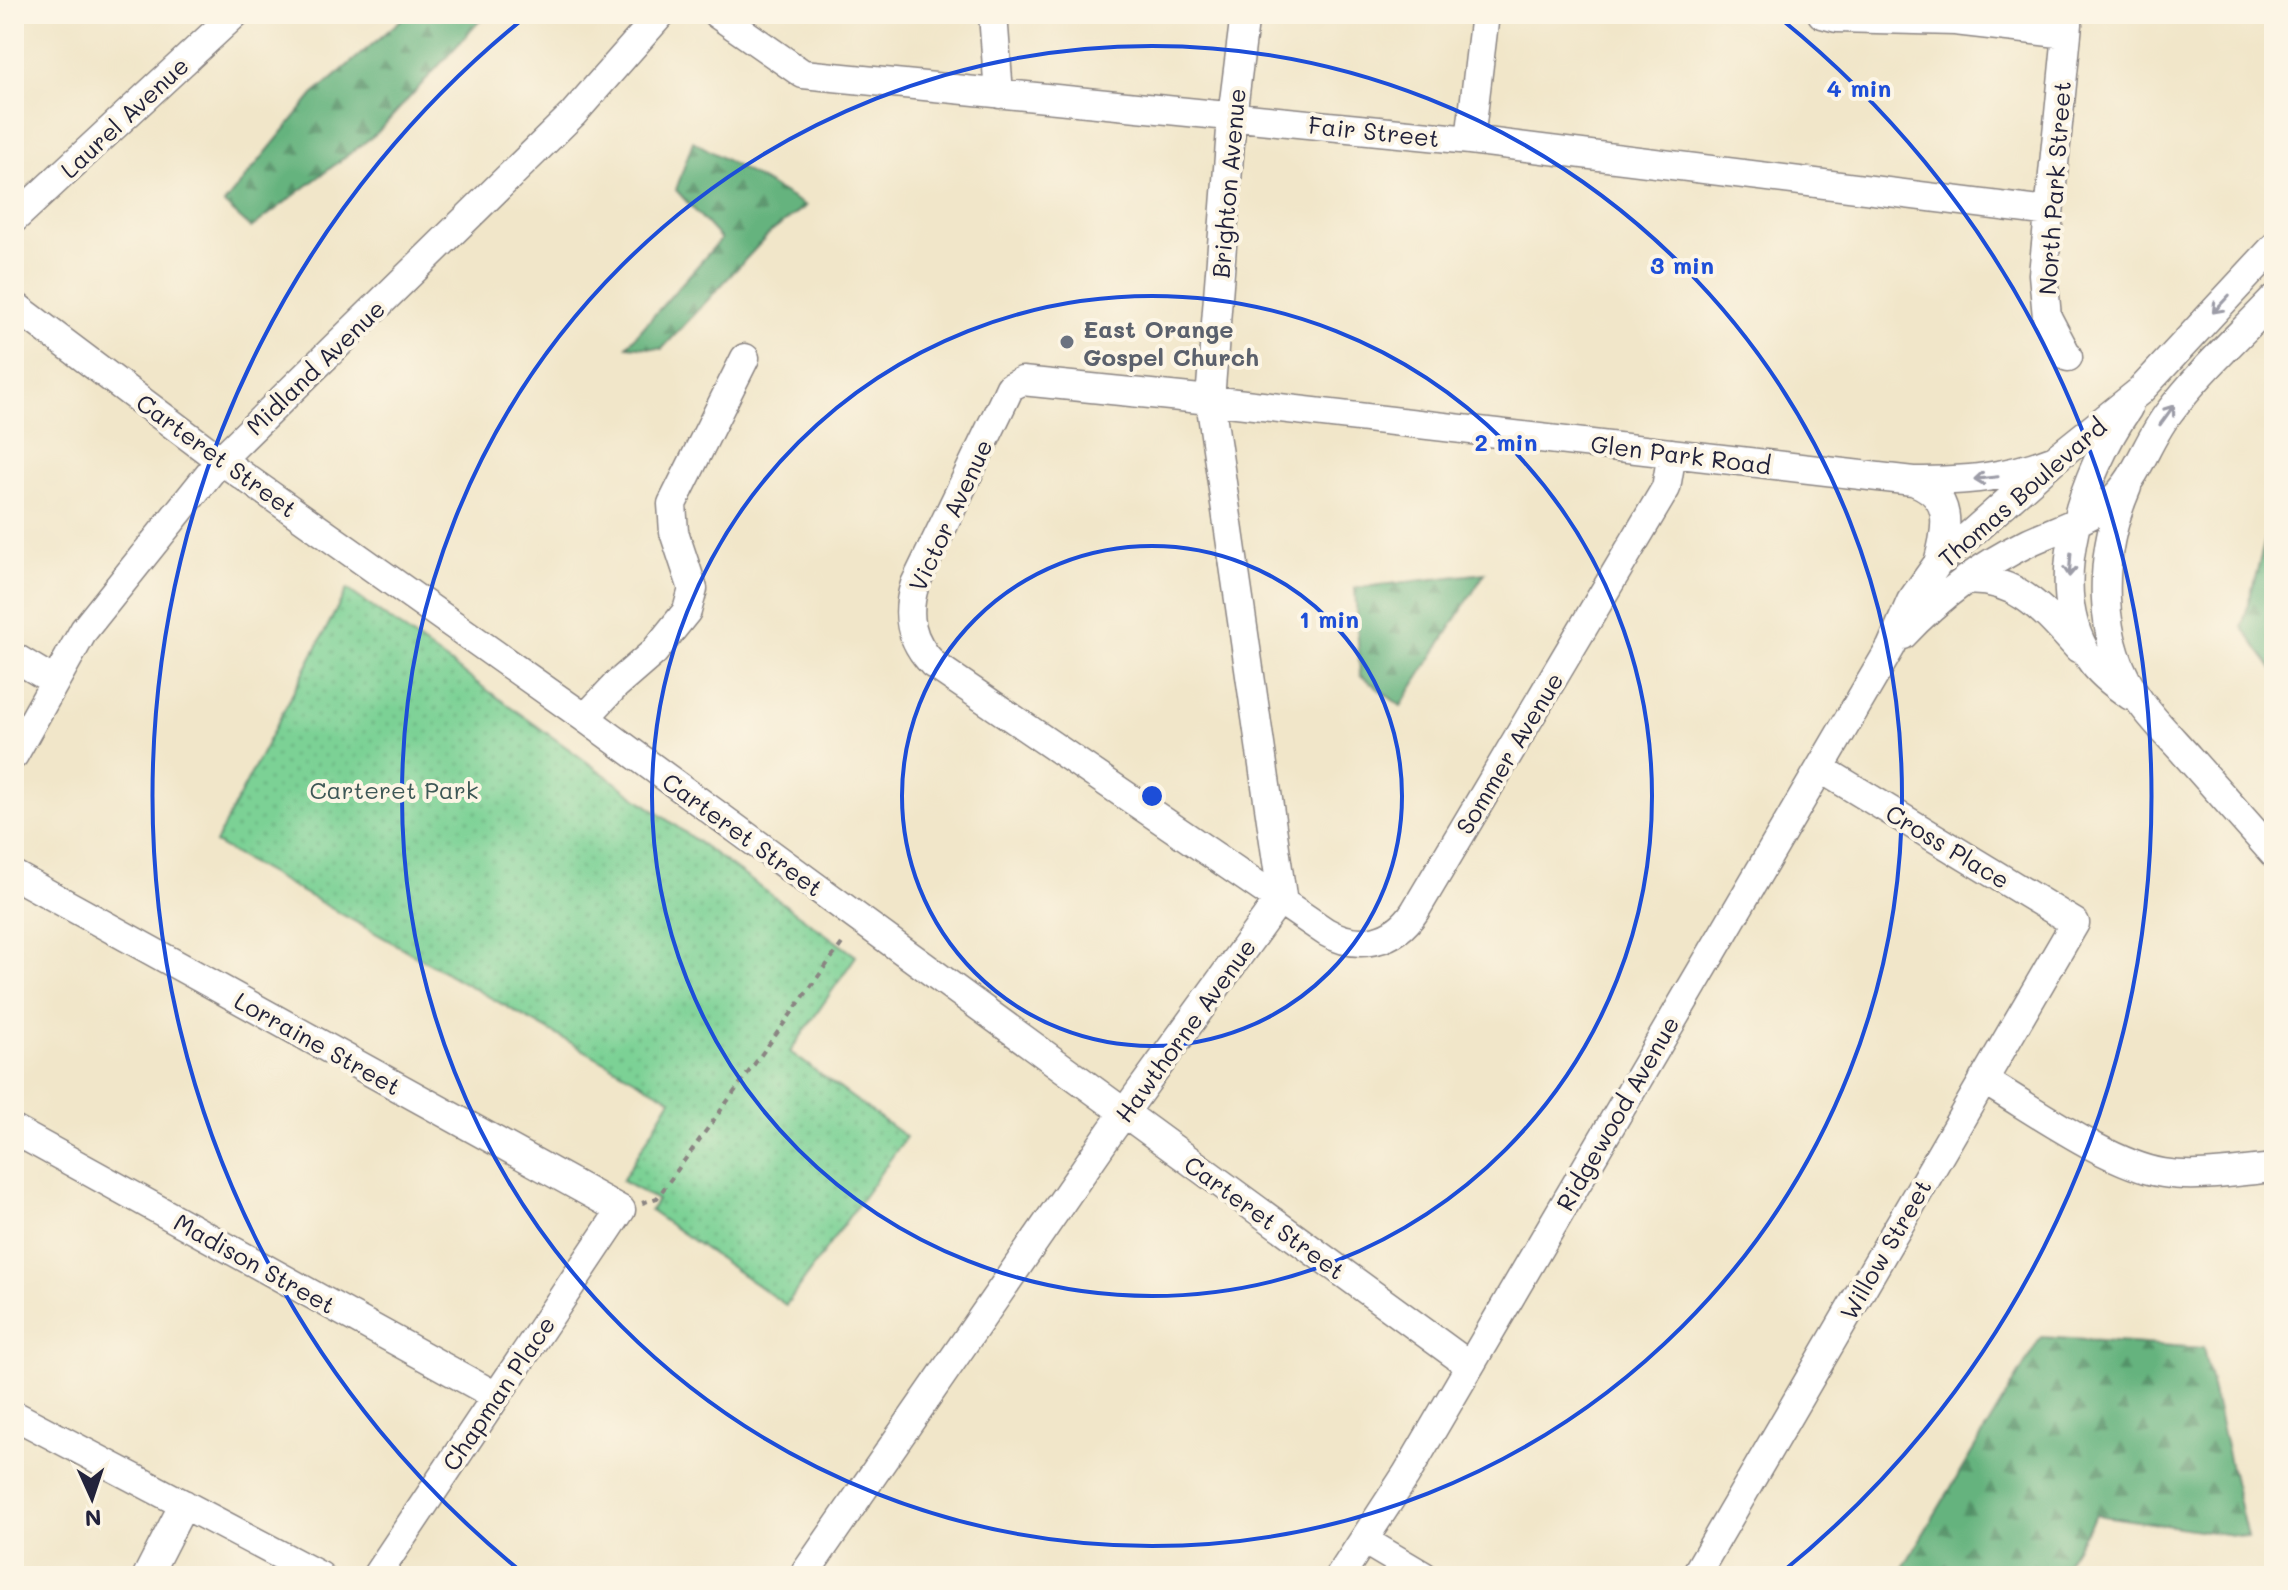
<svg xmlns="http://www.w3.org/2000/svg" width="2288" height="1590" font-family="Mali,sans-serif">
  <style>
    .forest { fill: url(#forest-firs); stroke: #446a5c; stroke-width: 2 }
    .park { fill: url(#park-dots); stroke: #4f7a68; stroke-width: 2 }
    .lines { fill: none; stroke-linecap: round; stroke-linejoin: round }
    .minor-casing { stroke: #8a8482; stroke-width: 31 }
    .path { stroke: #8a8482; stroke-width: 4; stroke-dasharray: 6 6; stroke-linecap: butt }
    .minor { stroke: #fff; stroke-width: 28 }
    .oneway { stroke: #9c9ca7 }
    .ring { fill: none; stroke: #1d4ed8; stroke-width: 4 }
    .worship-dot { fill: #6b7280; stroke: #fcf5e5; stroke-width: 3 }
    .labels { text-anchor: middle; dominant-baseline: central; stroke-width: 8; stroke-linejoin: round; paint-order: stroke }
    .street-label { font-size: 24px; fill: #22223b; stroke: #fcf5e5 }
    .worship-label { font-size: 24px; font-weight: bold; fill: #5b616d; stroke: #fcf5e5; text-anchor: start }
    .park-label { font-size: 24px; fill: #3d5756; stroke: #fcf5e5 }
    .centre { fill: #1d4ed8; stroke: #fcf5e5; stroke-width: 4 }
    .ring-label { font-size: 24px; text-anchor: middle; font-weight: bold; fill: #1d4ed8; stroke: #fcf5e5; stroke-width: 8; stroke-linejoin: round; paint-order: stroke }
  </style>
  <defs>
    <pattern id="forest-firs" width="22" height="20" patternUnits="userSpaceOnUse" patternTransform="scale(2)"><rect width="22" height="20" fill="#65b37e"/><path d="M5 1l3.5 6h-7zM16 11l3.5 6h-7z" fill="#539168"/></pattern>
    <pattern id="park-dots" width="8" height="8" patternUnits="userSpaceOnUse" patternTransform="scale(2)"><rect width="8" height="8" fill="#7cd195"/><path d="M2 2h.1M6 6h.1" fill="none" stroke="#6bb381" stroke-width="1.8" stroke-linecap="round"/></pattern>
  </defs>
  <rect width="100%" height="100%" fill="#fcf5e5"/>
  <filter id="ink" filterUnits="userSpaceOnUse"><feTurbulence type="fractalNoise" baseFrequency=".0125" numOctaves="2"/><feDisplacementMap in="SourceGraphic" scale="16" xChannelSelector="R" yChannelSelector="G"/><feConvolveMatrix kernelMatrix="1 2 1 2 8 2 1 2 1" color-interpolation-filters="sRGB"/></filter>
  <filter id="wash" filterUnits="userSpaceOnUse"><feTurbulence type="fractalNoise" baseFrequency=".006" numOctaves="4" result="noise"/><feDisplacementMap in="SourceGraphic" scale="32" xChannelSelector="R" yChannelSelector="G"/><feGaussianBlur stdDeviation="1.8" result="paint"/><feColorMatrix in="noise" values="0 0 0 0 0 0 0 0 0 0 0 0 0 0 0 0 0 1.4 0 .05"/><feComposite in="paint" operator="in"/></filter>
  <g filter="url(#wash)">
    <rect width="100%" height="100%" fill="#f1e6c9"/>
    <path class="forest" d="M408,14H486L377,133L251,228L224,204L313,95Z
      M693,141L806,206L770,233L662,349L627,346L721,239L676,190Z
      M2274,532V671L2242,627L2266,537Z
      M1485,573L1401,706L1360,675L1355,588Z
      M2041,1337L2203,1348L2247,1537L2096,1515L2058,1576H1898Z"/>
    <path class="park" d="M347,589L856,956L790,1052L906,1137L786,1305L650,1211L657,1200L622,1181L671,1099L215,843Z"/>
  </g>
  <g filter="url(#ink)">
    <g class="lines">
      <g class="minor-casing">
        <path id="minor" d="M717,14L803,74L1470,140L2049,212
          M993,14L999,94
          M1822,14L1837,18L1955,21L2067,34
          M1470,140L1485,14
          M14,219L235,14
          M14,305L208,451L585,718L1469,1365
          M2068,357L2047,317L2043,274L2069,14
          M2128,408C2084,471 2042,588 2090,659C2100,674 2116,686 2131,696
          M1672,453L1666,488L1415,911C1395,942 1359,951 1326,932L933,664C910,640 905,615 915,584L1005,398L1010,387L1022,381L1210,400L1913,481C1965,481 2006,478 2055,459
          M1913,481C1954,496 1948,527 1938,563
          M2127,487C2098,554 2095,642 2141,703C2155,722 2173,740 2189,758C2217,790 2246,822 2274,854
          M1964,581C2017,576 2046,613 2078,648
          M1903,635C1939,597 1982,565 2029,542C2057,529 2087,521 2111,501C2137,479 2146,443 2167,415C2198,373 2238,337 2274,299
          M14,657L54,681
          M585,718L616,685L654,652L687,611L693,589L674,532L672,504L745,358
          M14,755L84,630L221,459L573,114L661,14
          M14,875L621,1210L376,1576
          M1983,1080C2033,1109 2108,1164 2163,1173C2199,1179 2238,1171 2274,1168
          M14,1130L496,1396
          M14,1415L320,1576
          M1365,1541L1424,1576
          M147,1576L184,1504
          M803,1576L1111,1131L1282,896L1210,400L1232,117L1245,14
          M1340,1576L1406,1475L1891,647L1911,601L1938,563L2055,459L2140,391L2274,247
          M1695,1576L2075,923L1820,768"/>
      </g>
      <path class="path" d="M642,1203L657,1198L844,941"/>
      <use href="#minor" class="minor"/>
    </g>
    <defs><path id="oneway-shaft" d="M-6 0H5M1.5-3L5.5 0L1.5 3" fill="none" stroke-width="1.6" stroke-linecap="round" stroke-linejoin="round" transform="scale(2)"/></defs>
    <g class="oneway">
      <use href="#oneway-shaft" transform="translate(2221 304) rotate(133)"/>
      <use href="#oneway-shaft" transform="translate(2167 415) rotate(-54)"/>
      <use href="#oneway-shaft" transform="translate(1986 478) rotate(174)"/>
      <use href="#oneway-shaft" transform="translate(2070 565) rotate(94)"/>
    </g>
  </g>
  <g class="ring">
    <circle cx="1152" cy="796" r="250"/>
    <circle cx="1152" cy="796" r="500"/>
    <circle cx="1152" cy="796" r="750"/>
    <path d="M523 1573A1000 1000 0 0 1 523 19M1781 19A1000 1000 0 0 1 1781 1573"/>
  </g>
  <circle class="worship-dot" cx="1067" cy="342" r="8"/>
  <g class="labels">
    <g class="street-label">
      <text transform="translate(124 117) rotate(-43)">Laurel Avenue</text>
      <text transform="translate(1374 131) rotate(6)">Fair Street</text>
      <text transform="translate(1228 183) rotate(-85)">Brighton Avenue</text>
      <text transform="translate(2054 188) rotate(-86)">North Park Street</text>
      <text transform="translate(315 367) rotate(-44)">Midland Avenue</text>
      <text transform="translate(1681 454) rotate(7)">Glen Park Road</text>
      <text transform="translate(217 455) rotate(36)">Carteret Street</text>
      <text transform="translate(2022 492) rotate(-41)">Thomas Boulevard</text>
      <text transform="translate(950 515) rotate(-65)">Victor Avenue</text>
      <text transform="translate(1509 753) rotate(-59)">Sommer Avenue</text>
      <text transform="translate(743 834) rotate(36)">Carteret Street</text>
      <text transform="translate(1948 846) rotate(31)">Cross Place</text>
      <text transform="translate(1185 1030) rotate(-54)">Hawthorne Avenue</text>
      <text transform="translate(318 1043) rotate(29)">Lorraine Street</text>
      <text transform="translate(1617 1113) rotate(-60)">Ridgewood Avenue</text>
      <text transform="translate(1265 1217) rotate(36)">Carteret Street</text>
      <text transform="translate(1885 1249) rotate(-60)">Willow Street</text>
      <text transform="translate(255 1263) rotate(29)">Madison Street</text>
      <text transform="translate(498 1393) rotate(-56)">Chapman Place</text>
    </g>
    <g class="worship-label">
      <text x="1083" y="328">East Orange<tspan x="1083" dy="28">Gospel Church</tspan></text>
    </g>
    <g class="park-label">
      <text x="394" y="789">Carteret Park</text>
    </g>
  </g>
  <circle cx="1152" cy="796" r="12" class="centre"/>
  <g class="ring-label">
    <text x="1859" y="97">4 min</text>
    <text x="1682" y="274">3 min</text>
    <text x="1506" y="451">2 min</text>
    <text x="1329" y="628">1 min</text>
  </g>
  <rect width="2288" height="1590" fill="none" stroke="#fcf5e5" stroke-width="48"/>
  <g transform="translate(92 1498) rotate(177)" stroke="#fcf5e5" stroke-width="6" paint-order="stroke">
  <path d="M0-6L14 30L0 20L-14 30Z" fill="#22223b"/>
  <text y="-12" font-size="22" font-weight="bold" text-anchor="middle" fill="#22223b">N</text>
  </g>
</svg>
